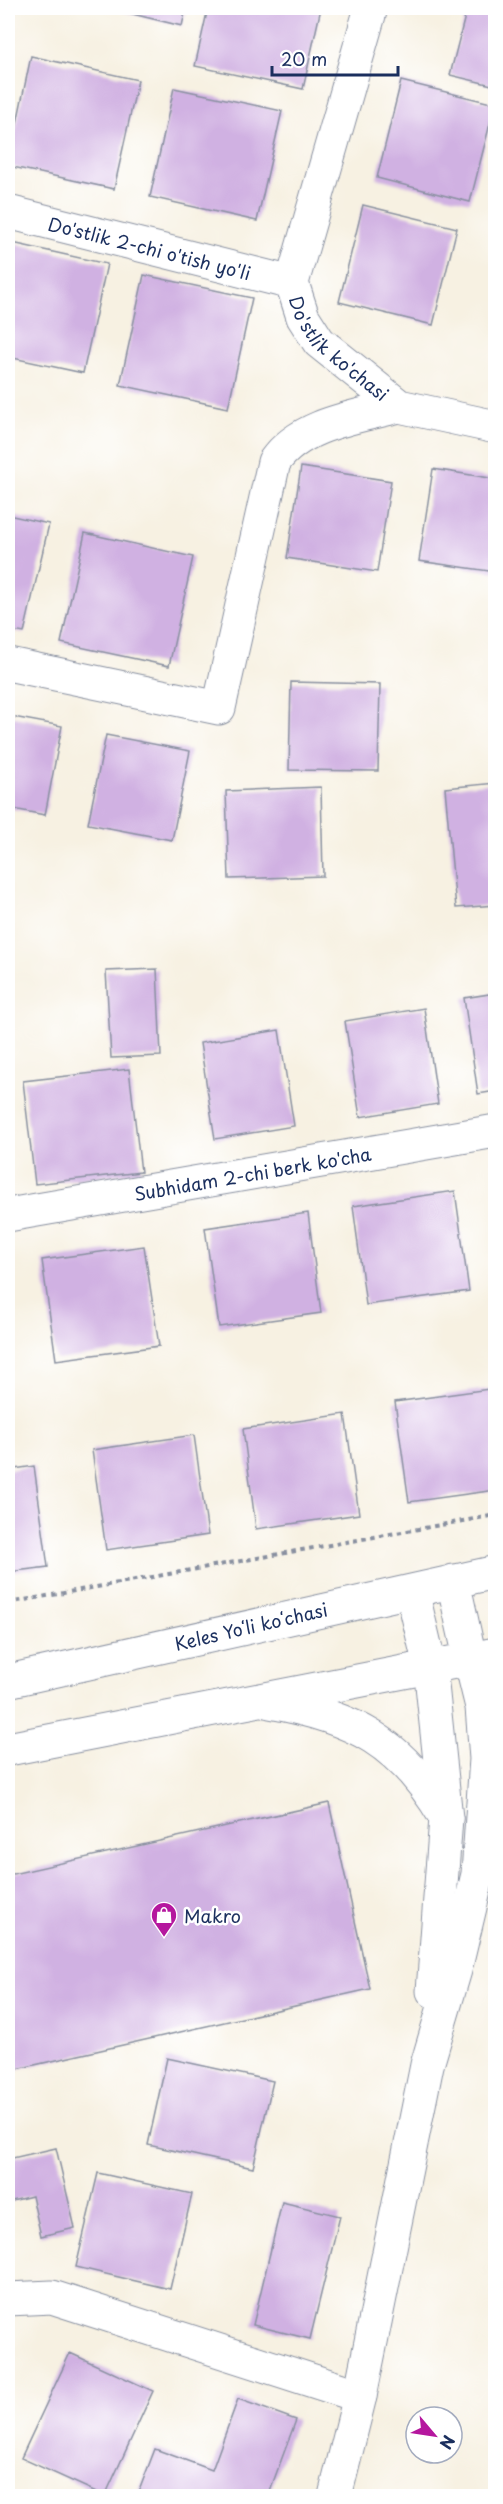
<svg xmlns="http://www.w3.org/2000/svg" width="503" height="2504" font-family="'Playpen Sans',sans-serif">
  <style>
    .building { fill: #d0b1e2 }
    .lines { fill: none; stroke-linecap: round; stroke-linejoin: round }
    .minor-casing { stroke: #8990a0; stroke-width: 35 }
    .primary-casing { stroke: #8990a0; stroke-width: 35 }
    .path { stroke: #8990a0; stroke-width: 4; stroke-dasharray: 4.5 4.5; stroke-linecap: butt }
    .minor { stroke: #fff; stroke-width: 33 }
    .primary { stroke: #fff; stroke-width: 33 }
    .labels { text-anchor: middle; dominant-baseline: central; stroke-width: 5; stroke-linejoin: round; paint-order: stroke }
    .street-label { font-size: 18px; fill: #1b2f5e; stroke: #fff }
    .poi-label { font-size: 18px; fill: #1b2f5e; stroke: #fff; text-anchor: start }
  </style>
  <rect width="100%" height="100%" fill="#fff"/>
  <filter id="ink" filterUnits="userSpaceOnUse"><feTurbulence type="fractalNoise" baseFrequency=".0167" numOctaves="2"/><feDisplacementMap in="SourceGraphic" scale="12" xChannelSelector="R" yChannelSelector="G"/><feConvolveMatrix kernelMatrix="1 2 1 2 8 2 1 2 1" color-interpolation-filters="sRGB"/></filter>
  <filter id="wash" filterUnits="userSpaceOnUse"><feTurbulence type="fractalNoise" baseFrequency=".008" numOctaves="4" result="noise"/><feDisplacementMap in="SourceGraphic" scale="24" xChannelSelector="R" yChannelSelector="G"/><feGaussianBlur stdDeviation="1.35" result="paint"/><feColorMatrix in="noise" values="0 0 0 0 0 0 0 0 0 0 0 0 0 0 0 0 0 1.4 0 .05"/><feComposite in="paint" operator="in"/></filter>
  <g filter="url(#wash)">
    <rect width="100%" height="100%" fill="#f7f1e2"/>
    <g id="blocks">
      <path class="building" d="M108,8H186L182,26Z
        M208,8H321L303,89L195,66Z
        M467,8H496V86L450,75Z
        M31,56L138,80L114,189L8,166Z
        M401,81L495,104L470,202L377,178Z
        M174,88L282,111L257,221L150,197Z
        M363,205L457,228L433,325L339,302Z
        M8,242L107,264L83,373L8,357Z
        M144,275L252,298L228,408L120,385Z
        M301,467L391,481L377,572L287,558Z
        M433,469L496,479V572L419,561Z
        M8,515L49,524L24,633L8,630Z
        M85,533L193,557L169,666L61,643Z
        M291,682L380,684L378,771L289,770Z
        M8,716L62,726L45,815L8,808Z
        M106,735L190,751L172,840L88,824Z
        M496,783V905L456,908L445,788Z
        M321,787L323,876L229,879L226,791Z
        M157,969L161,1056L111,1058L106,971Z
        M496,993V1091L478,1094L464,998Z
        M424,1008L438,1104L360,1117L345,1021Z
        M279,1030L294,1126L215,1139L200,1043Z
        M129,1069L141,1172L35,1184L23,1081Z
        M455,1191L469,1291L366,1305L353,1206Z
        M308,1213L321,1313L219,1327L205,1228Z
        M144,1246L159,1346L56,1360L42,1260Z
        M496,1388V1490L409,1502L395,1402Z
        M345,1414L359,1514L256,1529L243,1429Z
        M194,1435L208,1535L106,1550L92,1450Z
        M34,1466L48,1567L8,1572V1470Z
        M329,1803L370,1989L8,2071V1875Z
        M167,2058L273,2081L253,2168L148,2145Z
        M56,2148L75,2228L41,2236L32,2196L8,2202V2159Z
        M98,2173L192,2194L170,2289L76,2267Z
        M282,2202L340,2216L310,2339L253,2325Z
        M70,2353L153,2391L105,2496L21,2458Z
        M238,2399L296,2420L268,2496H137L155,2449L212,2470Z"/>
    </g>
  </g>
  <g filter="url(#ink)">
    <use href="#blocks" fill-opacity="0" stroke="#8990a0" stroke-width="1.5"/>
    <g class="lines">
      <g class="minor-casing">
        <g id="minor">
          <path id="s1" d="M371,8L292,283L303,317L319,342L399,406L496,427"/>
          <path id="s2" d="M8,212L292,283"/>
          <path d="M8,664L219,708L274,462C301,423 357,417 399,406"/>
          <path id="s3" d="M8,1215L496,1131"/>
          <path d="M430,1666L446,1818L433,1991"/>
          <path d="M8,2299L52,2297L360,2396"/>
          <path d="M335,2496L360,2396L427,2065L455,1970L478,1874L486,1759L482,1707L470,1658"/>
        </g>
      </g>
      <g class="primary-casing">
        <path id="primary" d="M453,1581L470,1658
          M412,1591L430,1666
          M8,1681L496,1572
          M270,1702C355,1717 402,1743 446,1818
          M8,1749L496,1654"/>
      </g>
      <path class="path" d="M8,1603L496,1515"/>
      <use href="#minor" class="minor"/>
      <use href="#primary" class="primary"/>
    </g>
  </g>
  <defs>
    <g id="shop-pin" transform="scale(1.35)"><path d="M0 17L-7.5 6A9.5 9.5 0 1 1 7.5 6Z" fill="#b5179e" stroke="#fff"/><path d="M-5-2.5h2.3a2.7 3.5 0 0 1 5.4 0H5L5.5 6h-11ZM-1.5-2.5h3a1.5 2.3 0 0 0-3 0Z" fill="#fff"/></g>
  </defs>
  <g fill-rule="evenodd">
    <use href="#shop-pin" x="164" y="1915"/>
  </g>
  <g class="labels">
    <g class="street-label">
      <text stroke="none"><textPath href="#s2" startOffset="146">Do'stlik 2-chi o'tish yo'li</textPath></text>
      <text stroke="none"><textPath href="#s1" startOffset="369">Do'stlik ko'chasi</textPath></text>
      <text stroke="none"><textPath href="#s3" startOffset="248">Subhidam 2-chi berk ko'cha</textPath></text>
      <text transform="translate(251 1626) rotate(-13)">Keles Yoʻli koʻchasi</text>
    </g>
    <g class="poi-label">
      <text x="184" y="1915">Makro</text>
    </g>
  </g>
  <rect width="503" height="2504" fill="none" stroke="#fff" stroke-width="30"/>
  <g transform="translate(434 2435) rotate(119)"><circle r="28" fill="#ffffff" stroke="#a4acbf" stroke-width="1.5"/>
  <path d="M0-4.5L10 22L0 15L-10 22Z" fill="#b5179e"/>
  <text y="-9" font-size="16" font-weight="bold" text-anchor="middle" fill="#1b2f5e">N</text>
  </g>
  <path d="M272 66v9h126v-9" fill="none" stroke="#1b2f5e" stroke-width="3"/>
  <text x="281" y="66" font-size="18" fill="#1b2f5e" stroke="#ffffff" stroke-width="4.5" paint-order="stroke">20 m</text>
</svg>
